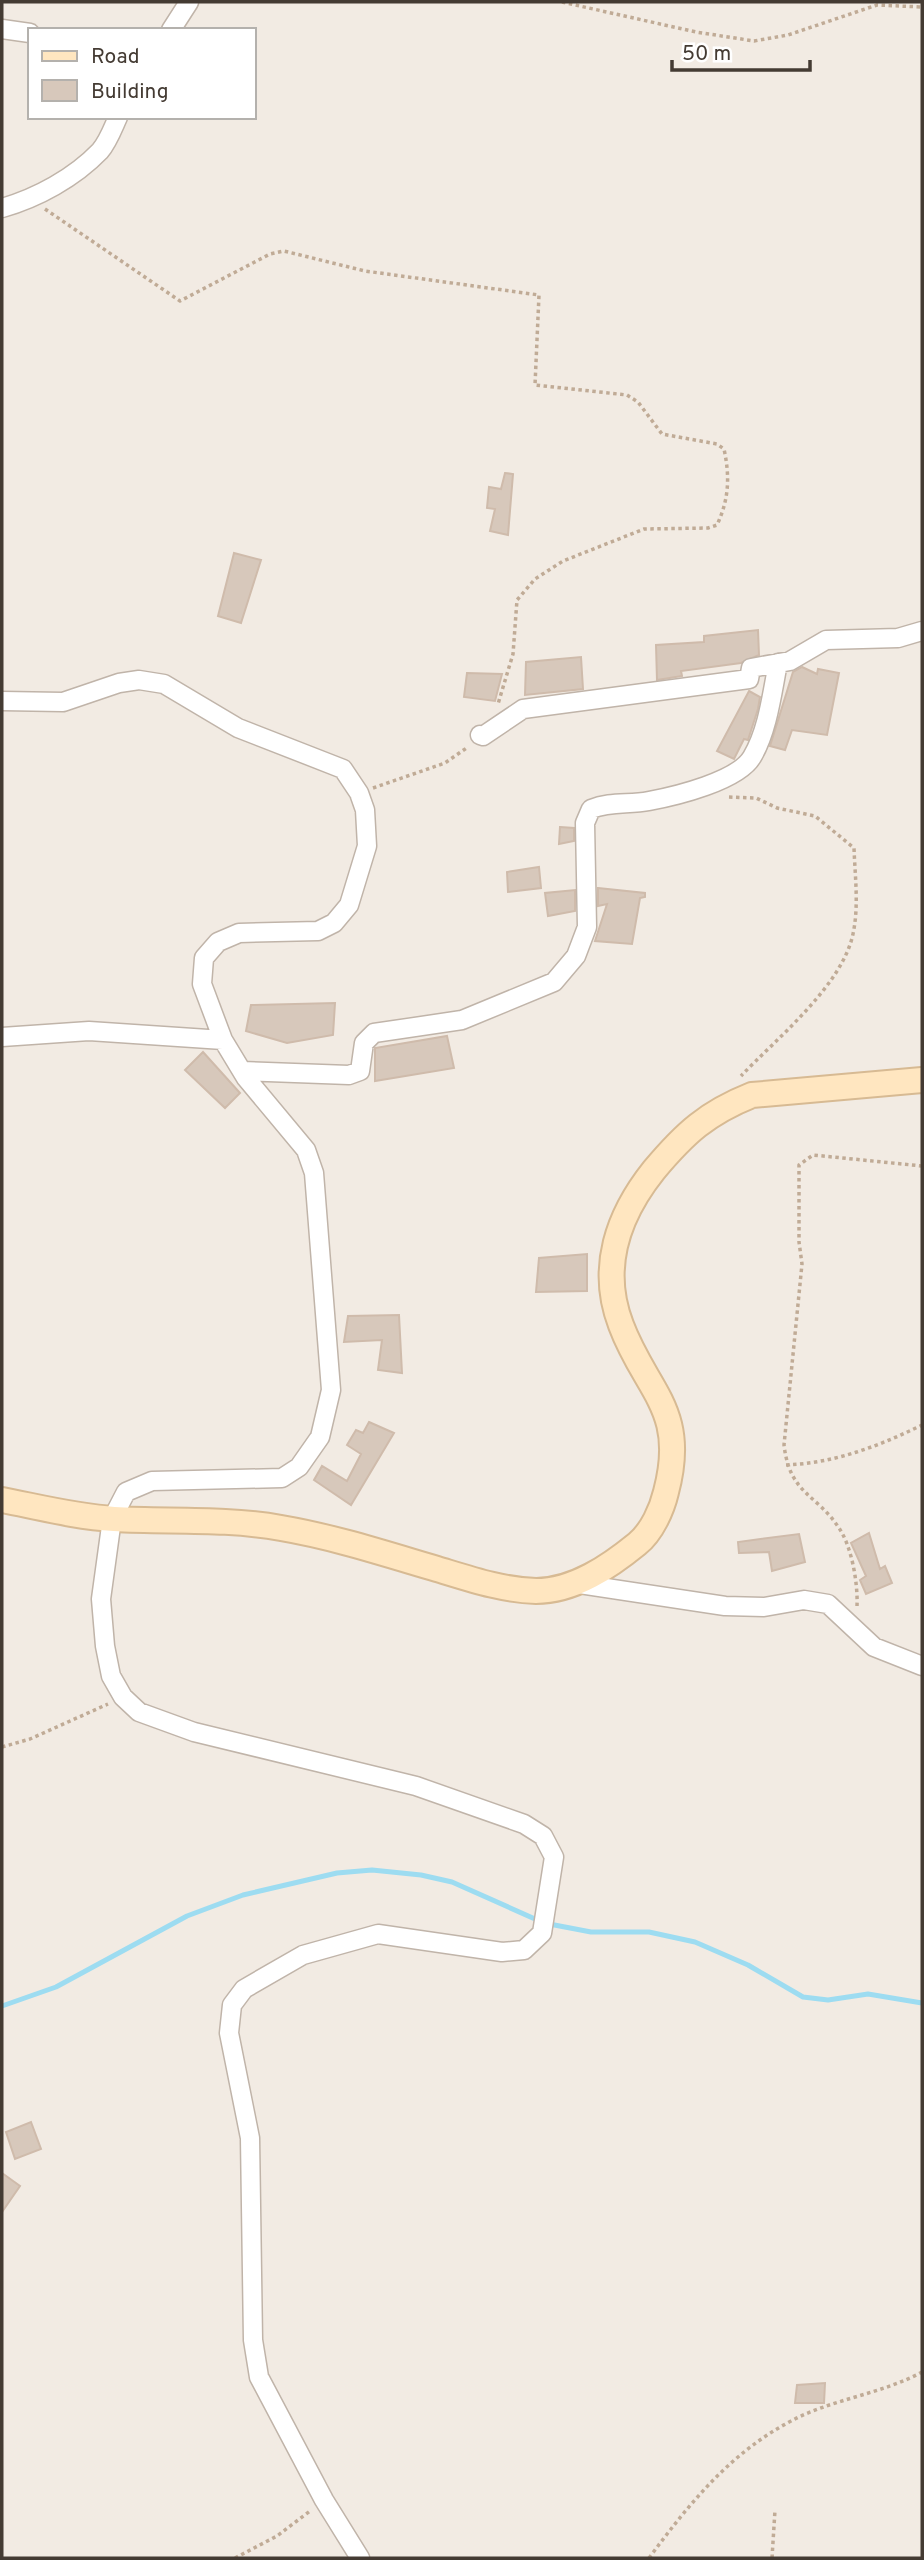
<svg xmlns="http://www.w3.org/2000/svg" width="924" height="2560" font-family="Overpass,sans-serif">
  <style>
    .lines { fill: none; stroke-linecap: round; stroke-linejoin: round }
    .stream { stroke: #9ddcf1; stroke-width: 5 }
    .building { fill: #d7c8bb; stroke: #cfbbab; stroke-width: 2 }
    .street-casing { stroke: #c0b4a9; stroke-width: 21 }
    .secondary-casing { stroke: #d7ba93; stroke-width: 28 }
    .path { stroke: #c0ab96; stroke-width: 3.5; stroke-dasharray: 3.5 3.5; stroke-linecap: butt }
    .street { stroke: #fff; stroke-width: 18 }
    .secondary { stroke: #ffe6c0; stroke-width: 24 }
  </style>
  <rect width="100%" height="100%" fill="#f2ebe3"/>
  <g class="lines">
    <path class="stream" d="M2,2006L56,1987L187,1916L243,1895L337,1873L372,1870L421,1875L452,1882L544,1923L591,1932H649L695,1942L748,1965L803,1997L828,2000L868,1994L922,2003"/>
  </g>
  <path class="building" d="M505,473L513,474L508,535L490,531L495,509L487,508L489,487L501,489Z
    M234,553L261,560L241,623L218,616Z
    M758,630L759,655L741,663L681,671L682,676L657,680L656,645L704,642V636Z
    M581,657L583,689L525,695L526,662Z
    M802,667L817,674L818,669L839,673L827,735L792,730L785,750L770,746L793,672Z
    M467,673L502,674L495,701L464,697Z
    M749,691L760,697L758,709L748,740L744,739L734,759L717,751Z
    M560,827L574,828V841L559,844Z
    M539,867L541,888L508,892L507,872Z
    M598,888L645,893V897L640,898L632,944L595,941L607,904L598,906Z
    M575,890V911L548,916L545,893Z
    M335,1003L333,1035L287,1043L246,1031L251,1005Z
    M447,1036L454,1068L375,1081V1048Z
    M203,1052L240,1093L225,1108L185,1070Z
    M587,1254V1291L536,1292L539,1258Z
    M399,1315L402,1373L378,1370L382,1340L344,1342L348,1316Z
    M369,1422L394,1433L351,1505L314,1480L322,1466L347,1481L361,1454L347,1445L356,1430L363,1433Z
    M869,1533L880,1569L885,1566L892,1583L866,1594L860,1580L866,1576L851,1543Z
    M799,1534L805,1562L772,1571L769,1552L739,1553L738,1542Z
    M31,2122L41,2149L15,2159L6,2132Z
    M2,2173L20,2186L2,2212Z
    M825,2383L824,2403H795L797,2385Z"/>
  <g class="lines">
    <g class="street-casing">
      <path id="street" d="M2,29L30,33
        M171,30L189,2
        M2,208C37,198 74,178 100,151C108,142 113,128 118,117
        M2,701L63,702L119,683L139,680L164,684L238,728L343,769L359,793L365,810L367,846L349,905L334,923L318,931L239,933L218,942L204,958L202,984L223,1040L246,1078L306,1150L314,1173L331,1390L320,1437L299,1467L282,1478L152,1481L126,1492L112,1519L101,1599L105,1646L111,1676L123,1697L139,1712L194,1732L416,1786L524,1824L543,1836L554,1857L542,1933L524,1950L502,1952L378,1934L303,1955L244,1989L232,2005L229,2033L250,2138L253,2340L259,2377L324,2500L360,2558
        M480,735L483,736L523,709L749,679L751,668L790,661L826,640L898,638L922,631
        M2,1037L89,1031L223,1040
        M242,1071L349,1075L360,1071L364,1043L374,1033L462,1020L554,982L576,956L587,927L585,823L591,809C611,801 629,805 649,801C676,796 738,781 752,757C768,730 772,693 778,663
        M573,1583L725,1606L764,1607L804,1600L828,1604L874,1647L922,1666"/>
    </g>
    <g class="secondary-casing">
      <path id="secondary" d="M2,1500C38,1507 77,1517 114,1519C170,1522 225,1518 281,1528C334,1537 386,1554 437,1569C470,1579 502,1590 536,1591C574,1591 610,1566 637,1544C652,1532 662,1509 666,1492C688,1409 646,1392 621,1325C599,1268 618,1215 654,1170C685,1133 707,1113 752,1095L922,1080"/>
    </g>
    <path class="path" d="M562,2L696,32L754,41L788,35L877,5L922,7
      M45,209L180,301L270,254L284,251L365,271L539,295L535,385L627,395L638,402L662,434L717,444L724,449C730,477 729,499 717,525L708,528L644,529L563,561L535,579L517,600L513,654L498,704
      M373,788L445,763L468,747
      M729,797L756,798L777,808L815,816L854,848C855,877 859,906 853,934C842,986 777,1038 741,1076
      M786,1465C835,1463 879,1446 922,1425
      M857,1606C858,1584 852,1547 839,1528C816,1493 790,1495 784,1445L802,1264L799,1242V1165L813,1155L922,1166
      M2,1747L30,1739L108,1704
      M235,2558L277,2536L310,2511
      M649,2558C689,2504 730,2453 791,2421C832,2399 882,2394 922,2372
      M772,2558L775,2510"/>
    <use href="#street" class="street"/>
    <use href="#secondary" class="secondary"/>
  </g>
  <rect width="924" height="2560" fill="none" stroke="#443b33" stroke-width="7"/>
  <rect x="28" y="28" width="228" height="91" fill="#ffffff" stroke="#b4b1ad" stroke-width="2"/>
  <rect x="42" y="51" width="35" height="10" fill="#ffe6c0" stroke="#b4b1ad" stroke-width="2"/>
  <text x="91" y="63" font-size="21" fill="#443b33">Road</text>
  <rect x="42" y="80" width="35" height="21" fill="#d7c8bb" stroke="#b4b1ad" stroke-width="2"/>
  <text x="91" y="98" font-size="21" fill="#443b33">Building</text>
  <path d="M672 60v10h138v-10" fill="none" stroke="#443b33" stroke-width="3.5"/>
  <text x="682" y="60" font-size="21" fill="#443b33" stroke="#ffffff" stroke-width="5" paint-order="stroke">50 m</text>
</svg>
